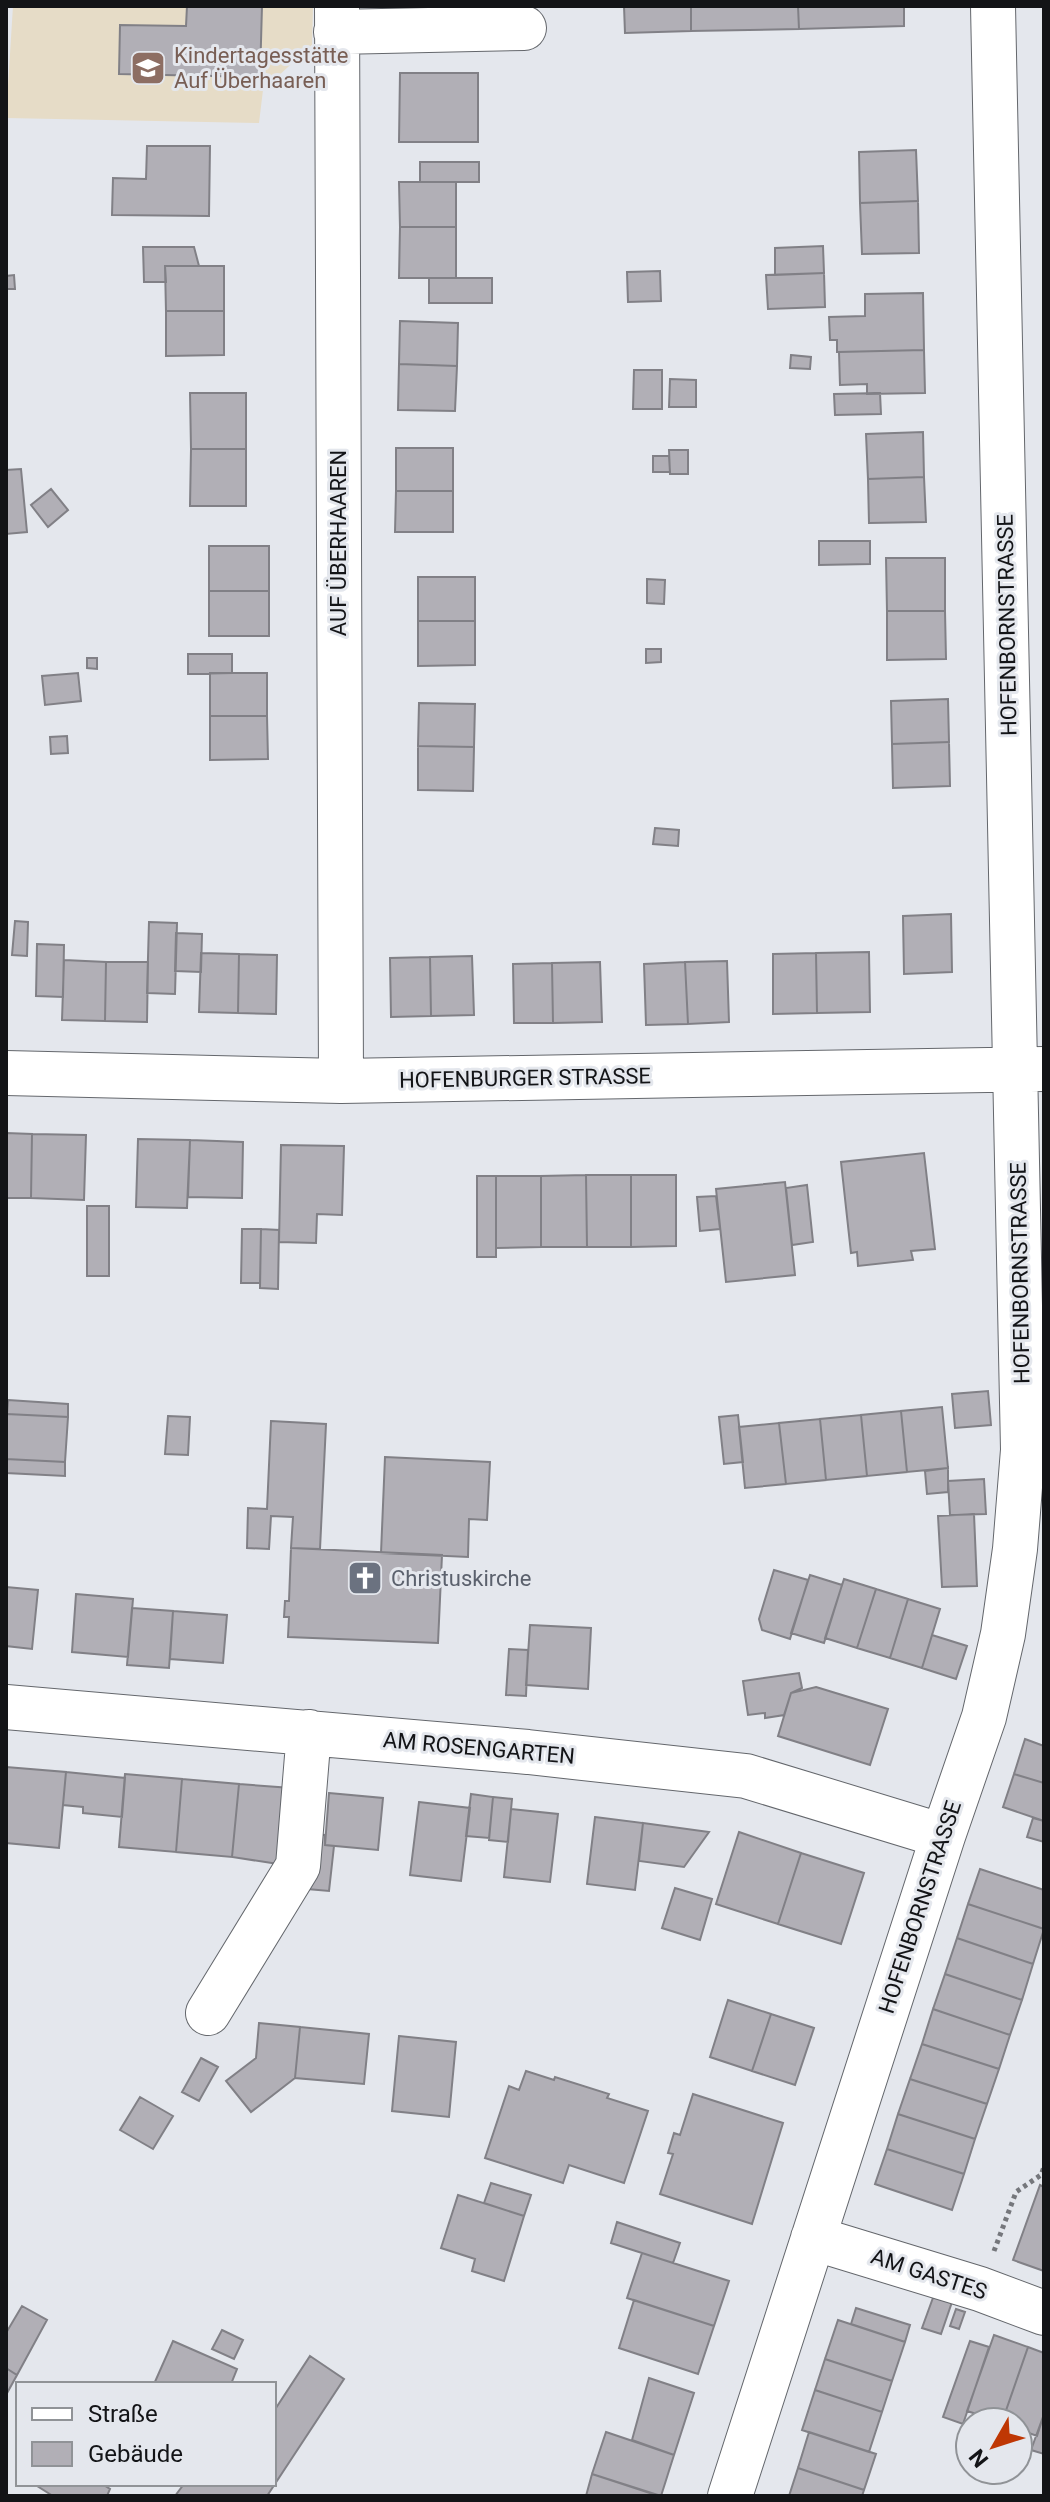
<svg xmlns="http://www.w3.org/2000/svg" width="1050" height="2502" font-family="Roboto,sans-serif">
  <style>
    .education { fill: #e6dcc7 }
    .building { fill: #b1afb6; stroke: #818086; stroke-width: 2 }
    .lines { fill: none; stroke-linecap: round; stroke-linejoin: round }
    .minor-casing { stroke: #64676c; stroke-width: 46 }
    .path { stroke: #75777c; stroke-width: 5; stroke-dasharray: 4 4; stroke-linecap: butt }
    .minor { stroke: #fff; stroke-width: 44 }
    .labels { text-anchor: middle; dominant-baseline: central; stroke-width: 6; stroke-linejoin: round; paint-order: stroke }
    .education-label { font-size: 22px; fill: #785e54; stroke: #e4e7ed; text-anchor: start }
    .street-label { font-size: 22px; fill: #131417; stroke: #e4e7ed }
    .worship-label { font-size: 22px; fill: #5b616d; stroke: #e4e7ed; text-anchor: start }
  </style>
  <rect width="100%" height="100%" fill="#e4e7ed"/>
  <path class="education" d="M13,6H313L312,45L263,90L259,123L6,118Z"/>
  <path class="building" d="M187,6H262L260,77L119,74L120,25L186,26Z
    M624,6H691V31L625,33Z
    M691,6H798L799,29L691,31Z
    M798,6H904V26L799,29Z
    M400,73H478V142H399Z
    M147,146H210L209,216L112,215L113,178L146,179Z
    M916,150L918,201L860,203L859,152Z
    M420,162H479V182H420Z
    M399,182H456V227H400Z
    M918,201L919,253L862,254L860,203Z
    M400,227H456V278H399Z
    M823,246L824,273L775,275V248Z
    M143,247H194L199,266H165L166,282H144Z
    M165,266H224V311H166Z
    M660,271L661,301L628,302L627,272Z
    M824,273L825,307L768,309L766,275Z
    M14,275L15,289H6V276Z
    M429,278H492V303H429Z
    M923,293L924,350L837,352V340H830L829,317L865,316V294Z
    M166,311H224V355L166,356Z
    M400,321L458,323L457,366L399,364Z
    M924,350L925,393L867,394V384L840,385L839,352Z
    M791,355L811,357L810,369L790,368Z
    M399,364L457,366L455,411L398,410Z
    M634,370H662V409H633Z
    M670,379L696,380V407H669Z
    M190,393H246V449H191Z
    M880,393L881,414L835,415L834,394Z
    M923,432L924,477L868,479L866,434Z
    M396,448H453V491H396Z
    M191,449H246V506H190Z
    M669,450H688V474H670Z
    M653,456H669L670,472H653Z
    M21,469L27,532L6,534V470Z
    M924,477L926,522L869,523L868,479Z
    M51,489L68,510L48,527L31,505Z
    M396,491H453V532H395Z
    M819,541H870V564L819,565Z
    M209,546H269V591H209Z
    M886,558H945V611H887Z
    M418,577H475V621H418Z
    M647,579L665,580L664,604L647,603Z
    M209,591H269V636H209Z
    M887,611H945L946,659L887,660Z
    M418,621H475V665L418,666Z
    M646,649H661V662L646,663Z
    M188,654H232V673L188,674Z
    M87,658H97V669L87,668Z
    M78,673L81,701L45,705L42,676Z
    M210,673H267V716H210Z
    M948,699L949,742L892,744L891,701Z
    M419,703L475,704L474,747L418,746Z
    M210,716H267L268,759L210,760Z
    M67,736L68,753L51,754L50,737Z
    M949,742L950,786L893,788L892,744Z
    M418,746L474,747L473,791L418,790Z
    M655,828L679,830L678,846L653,844Z
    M951,914L952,972L904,974L903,916Z
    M15,921L28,922L27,956L12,955Z
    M149,922L177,923L175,994L147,993Z
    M176,933L202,934L201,972L175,971Z
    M37,944L64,945L63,997L36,996Z
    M869,952L870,1012L817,1013L816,953Z
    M201,953L239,954L238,1013L199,1012Z
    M816,953L817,1013L773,1014V954Z
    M239,954L277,955L276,1014L238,1013Z
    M472,956L474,1015L431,1016L430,957Z
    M430,957L431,1016L391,1017L390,958Z
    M64,960L106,962L105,1021L62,1020Z
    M727,961L729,1022L688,1024L685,962Z
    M106,962H148L147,1022L105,1021Z
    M600,962L602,1022L553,1023L552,963Z
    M685,962L688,1024L646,1025L644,964Z
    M552,963L553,1023H514L513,964Z
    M6,1133L32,1134L31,1198H6Z
    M32,1134L86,1135L84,1200L31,1198Z
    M138,1139L190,1140L187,1208L136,1207Z
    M190,1140L243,1142L242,1198L188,1197Z
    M281,1145L344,1146L342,1215L317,1214L316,1243L279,1242Z
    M924,1153L935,1249L911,1251L913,1260L858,1266L857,1252L851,1253L841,1162Z
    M586,1175L587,1247H541V1176Z
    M586,1175H631V1247H587Z
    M631,1175H676V1246L631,1247Z
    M477,1176H496V1257H477Z
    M496,1176H541V1247L496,1248Z
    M785,1182L795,1275L726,1282L716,1189Z
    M807,1185L813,1242L792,1245L786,1188Z
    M716,1196L720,1229L700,1231L697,1197Z
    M87,1206H109V1276H87Z
    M242,1229H261L260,1283H241Z
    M261,1229L279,1230L278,1289L260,1288Z
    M988,1391L991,1425L955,1428L952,1394Z
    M8,1400L68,1404V1417L7,1414Z
    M942,1407L948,1468L907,1472L901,1411Z
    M901,1411L907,1472L867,1476L861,1415Z
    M6,1414L68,1417L65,1462L6,1459Z
    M738,1415L743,1462L724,1464L719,1417Z
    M861,1415L867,1476L826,1480L820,1419Z
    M168,1416L190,1417L188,1455L165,1454Z
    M820,1419L826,1480L786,1484L779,1423Z
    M271,1421L326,1424L320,1549L291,1548L293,1517L271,1516L269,1549L247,1548L248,1508L267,1509Z
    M779,1423L786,1484L745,1488L739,1427Z
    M385,1457L490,1462L487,1520L469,1519L468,1557L381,1553Z
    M6,1459L65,1462V1476L6,1473Z
    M948,1468V1492L927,1494L925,1471Z
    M984,1479L986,1514L950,1515L948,1481Z
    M974,1514L977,1586L942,1587L938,1516Z
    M291,1548L442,1555L438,1643L288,1637L289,1617H284L285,1601H289Z
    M774,1570L808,1580L790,1639L762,1630L759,1619Z
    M810,1575L842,1585L824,1643L791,1633Z
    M844,1579L876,1589L857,1648L825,1638Z
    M6,1587L38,1590L32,1649L6,1646Z
    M876,1589L908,1599L890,1658L857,1648Z
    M76,1594L133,1599L128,1657L72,1652Z
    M908,1599L940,1609L922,1668L890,1658Z
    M132,1608L173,1611L169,1668L127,1665Z
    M173,1611L227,1615L223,1663L170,1659Z
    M530,1625L591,1628L588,1689L526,1685Z
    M932,1635L967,1646L956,1679L922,1668Z
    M509,1649L528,1650L526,1696L506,1695Z
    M799,1673L802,1688L791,1693L784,1715L765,1718V1713L748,1715L743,1681Z
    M816,1687L888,1709L870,1765L778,1736L791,1693Z
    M1025,1739L1044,1746V1783L1014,1774Z
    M6,1767L66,1772L59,1848L6,1843Z
    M66,1772L125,1778L122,1817L83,1813V1807L63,1805Z
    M125,1774L182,1779L176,1852L119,1847Z
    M1014,1774L1044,1783V1821L1003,1807Z
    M182,1779L239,1784L232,1857L176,1852Z
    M239,1784L291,1788L285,1865L232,1857Z
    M329,1793L383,1798L378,1850L325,1845Z
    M471,1794L493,1797L489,1838L466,1836Z
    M493,1797L512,1799L508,1842L489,1840Z
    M419,1802L470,1808L461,1881L410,1875Z
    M511,1809L558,1814L550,1882L504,1877Z
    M595,1817L643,1823L635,1890L587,1884Z
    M1033,1818L1044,1821V1842L1027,1837Z
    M643,1823L709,1832L684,1867L639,1861Z
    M739,1832L801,1853L778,1924L716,1904Z
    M309,1834L325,1835V1845L334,1846L329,1891L296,1888Z
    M801,1853L864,1873L841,1944L778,1924Z
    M980,1869L1044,1890V1929L968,1904Z
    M675,1888L712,1899L700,1940L662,1928Z
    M968,1904L1044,1929L1033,1964L957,1938Z
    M957,1938L1033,1964L1022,2000L945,1974Z
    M945,1974L1022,2000L1010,2035L933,2009Z
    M728,2000L771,2014L752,2071L710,2057Z
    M933,2009L1010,2035L999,2069L922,2044Z
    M771,2014L814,2028L795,2085L752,2071Z
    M259,2023L300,2027L295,2078L251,2112L226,2081L256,2058Z
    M300,2027L369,2034L364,2084L295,2078Z
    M399,2036L456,2042L449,2117L392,2111Z
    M922,2044L999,2069L987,2104L910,2079Z
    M201,2058L218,2067L199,2101L182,2092Z
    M526,2071L554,2080L555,2077L609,2094L607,2098L648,2111L624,2183L569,2165L563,2183L485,2158L509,2086L519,2090Z
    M910,2079L987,2104L975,2139L898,2114Z
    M693,2094L783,2123L752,2224L660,2194L673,2154L668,2153L674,2133L680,2135Z
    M140,2097L173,2116L153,2149L120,2130Z
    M898,2114L975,2139L964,2174L887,2149Z
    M887,2149L964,2174L952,2210L875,2184Z
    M491,2183L531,2195L524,2216L484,2203Z
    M1040,2185L1044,2187V2271L1013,2260Z
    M458,2195L524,2216L504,2281L472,2271L475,2259L441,2248Z
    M617,2222L680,2243L673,2263L611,2243Z
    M642,2253L729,2281L714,2326L627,2298Z
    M934,2295L952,2302L941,2334L922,2328Z
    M634,2300L714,2326L698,2374L619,2348Z
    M22,2306L47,2320L17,2375L6,2368V2333Z
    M856,2308L910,2325L905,2342L851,2324Z
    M956,2309L965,2312L959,2329L950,2326Z
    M838,2320L905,2342L892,2381L825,2359Z
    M222,2330L243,2340L234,2359L212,2349Z
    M994,2335L1028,2347L1002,2422L967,2411Z
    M173,2341L237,2369L231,2384H154Z
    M970,2341L989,2347L963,2424L943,2417Z
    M1028,2347L1044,2353V2414L1037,2436L1018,2429V2422H1002Z
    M310,2356L344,2379L267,2496H175L184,2484H274V2411Z
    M825,2359L892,2381L882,2412L815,2390Z
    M6,2368L17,2375L6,2395Z
    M649,2378L694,2393L674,2455L632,2440Z
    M815,2390L882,2412L869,2452L802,2430Z
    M1044,2414V2454L1031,2450Z
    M606,2432L674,2455L661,2496L592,2474Z
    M809,2432L876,2454L864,2490L798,2468Z
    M798,2468L864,2490L862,2496H789Z
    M592,2474L659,2496H586Z
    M34,2484H102L110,2489L107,2496H53Z"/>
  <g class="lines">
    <g class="minor-casing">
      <path id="minor" d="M337,6L341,1081
        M336,32L524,28
        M6,1073L341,1081L1044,1069
        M6,1707L528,1752L746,1776L943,1836
        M208,2013L298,1866L309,1732
        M813,2238L980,2289L1044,2313
        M730,2496L943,1836L984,1717L1003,1634L1015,1549L1023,1450L993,6"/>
    </g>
    <path class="path" d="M994,2251L1016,2192L1041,2175L1044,2167"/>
    <use href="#minor" class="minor"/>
  </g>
  <defs>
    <g id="school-square" transform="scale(1.8)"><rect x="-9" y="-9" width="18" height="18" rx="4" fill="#8d6e63" stroke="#e4e7ed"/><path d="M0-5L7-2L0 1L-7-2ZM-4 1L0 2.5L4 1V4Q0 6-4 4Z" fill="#fff"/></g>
    <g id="church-square" transform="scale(1.8)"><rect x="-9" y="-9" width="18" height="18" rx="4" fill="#6b7280" stroke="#e4e7ed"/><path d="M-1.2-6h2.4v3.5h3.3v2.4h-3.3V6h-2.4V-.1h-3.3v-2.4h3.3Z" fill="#fff"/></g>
  </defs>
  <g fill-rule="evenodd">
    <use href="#school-square" x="148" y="68"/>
    <use href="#church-square" x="365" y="1578"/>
  </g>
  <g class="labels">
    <g class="education-label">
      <text x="174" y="55">Kindertagesstätte<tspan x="174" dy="25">Auf Überhaaren</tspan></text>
    </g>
    <g class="street-label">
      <text transform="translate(338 543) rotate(-90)">AUF ÜBERHAAREN</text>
      <text transform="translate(1007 625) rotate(-91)">HOFENBORNSTRASSE</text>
      <text transform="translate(525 1078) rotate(-1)">HOFENBURGER STRASSE</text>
      <text transform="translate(1020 1273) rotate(-91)">HOFENBORNSTRASSE</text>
      <text transform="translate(479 1748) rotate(5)">AM ROSENGARTEN</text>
      <text transform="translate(920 1907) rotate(-72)">HOFENBORNSTRASSE</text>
      <text transform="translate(929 2274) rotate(18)">AM GASTES</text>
    </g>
    <g class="worship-label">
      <text x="391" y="1578">Christuskirche</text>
    </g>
  </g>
  <rect width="1050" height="2502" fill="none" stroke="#131417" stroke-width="16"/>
  <rect x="16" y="2382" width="260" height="104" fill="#e4e7ed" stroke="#909397" stroke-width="2"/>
  <rect x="32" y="2408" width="40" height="12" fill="#ffffff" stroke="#909397" stroke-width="2"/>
  <text x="88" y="2422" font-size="24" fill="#131417">Straße</text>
  <rect x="32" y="2442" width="40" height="24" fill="#b1afb6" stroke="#909397" stroke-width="2"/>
  <text x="88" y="2462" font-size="24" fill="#131417">Gebäude</text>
  <g transform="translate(994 2446) rotate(231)"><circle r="38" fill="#e4e7ed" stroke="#909397" stroke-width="2"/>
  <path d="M0-6L14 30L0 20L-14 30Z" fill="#bf3704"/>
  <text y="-12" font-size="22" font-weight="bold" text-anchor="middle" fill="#131417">N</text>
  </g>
</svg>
